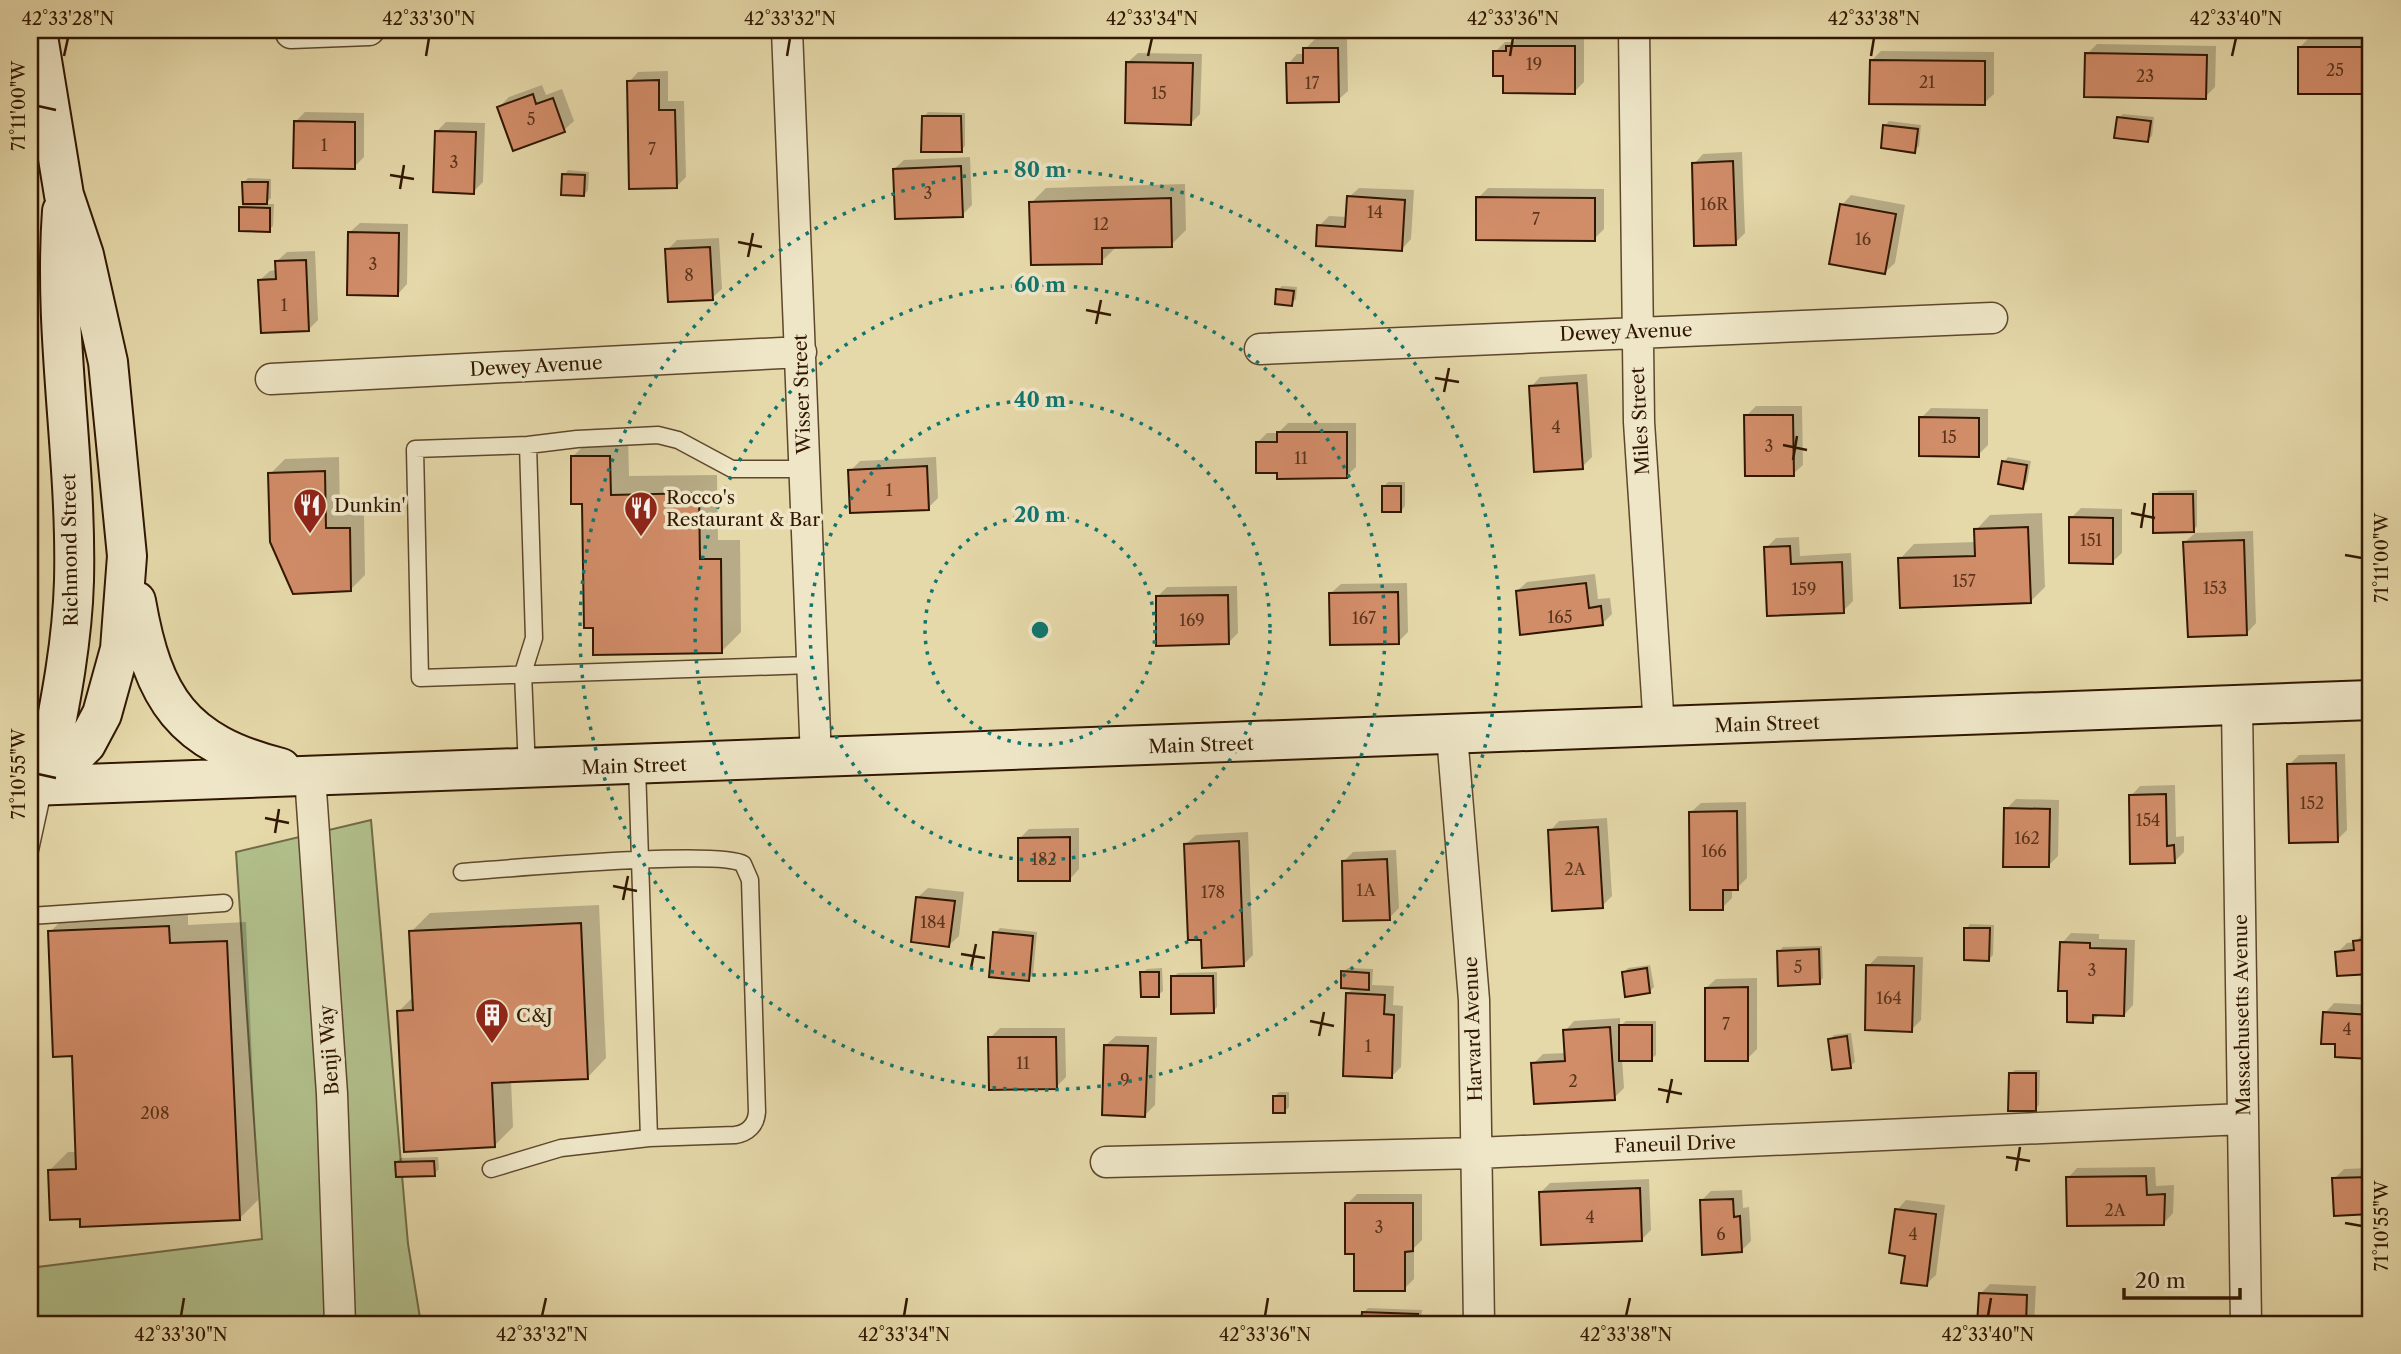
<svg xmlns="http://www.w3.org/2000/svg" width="2401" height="1354" font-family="'Libre Caslon Text',serif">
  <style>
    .green { fill: #b1bf8b; stroke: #716b46; stroke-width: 2 }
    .shadow { fill: #0003 }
    .building { fill: #d18c68; stroke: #311701; stroke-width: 2 }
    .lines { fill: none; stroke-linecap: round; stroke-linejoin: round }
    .lane-casing { stroke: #5e472b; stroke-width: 19 }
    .street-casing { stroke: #5e472b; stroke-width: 33 }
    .secondary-casing { stroke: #311701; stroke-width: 42 }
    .lane { stroke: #eee6c7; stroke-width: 16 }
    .street { stroke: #eee6c7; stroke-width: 30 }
    .secondary { stroke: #eee6c7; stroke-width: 38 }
    .ticks { fill: none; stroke: #311701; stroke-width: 2.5 }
    .ring { fill: none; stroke: #0f766e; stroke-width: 3.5; stroke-dasharray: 3.5 7 }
    .labels { text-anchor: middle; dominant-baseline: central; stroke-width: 7; stroke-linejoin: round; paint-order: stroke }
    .number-label { font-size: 16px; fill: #59341b }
    .street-label { font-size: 19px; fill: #311701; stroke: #eee6c7 }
    .poi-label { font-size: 19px; fill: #311701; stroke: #eee6c7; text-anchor: start }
    .centre { fill: #0f766e; stroke: #eee6c7; stroke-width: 3.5 }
    .ring-label { font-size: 21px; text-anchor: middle; font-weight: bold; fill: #0f766e; stroke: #eee6c7; stroke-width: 7; stroke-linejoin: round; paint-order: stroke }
    .neatline { fill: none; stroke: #311701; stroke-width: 2.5 }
    .ticks-label { font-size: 18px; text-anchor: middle; fill: #311701 }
  </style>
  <rect width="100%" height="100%" fill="#e5d8a9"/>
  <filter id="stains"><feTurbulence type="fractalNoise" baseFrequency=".00286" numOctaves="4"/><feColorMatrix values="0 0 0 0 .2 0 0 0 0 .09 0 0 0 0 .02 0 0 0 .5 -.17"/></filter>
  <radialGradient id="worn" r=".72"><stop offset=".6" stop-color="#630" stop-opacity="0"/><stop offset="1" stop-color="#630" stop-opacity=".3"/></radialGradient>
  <path class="green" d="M371,820L408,1244L421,1324H30V1268L262,1239L236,852Z"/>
  <path class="shadow" d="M1518,37H1584V82L1574,92L1505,75L1495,52L1505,42H1513Z
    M2309,38H2371V92H2300V47Z
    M1315,39H1347L1348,91L1338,100L1288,64L1297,54H1305V49Z
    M2097,44L2216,46L2215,87L2205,97L2087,54Z
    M1881,51L1994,52V94L1984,103L1872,60Z
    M1138,53L1202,54L1200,114L1190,124L1128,62Z
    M668,71V101H684L686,177L676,187L629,82L638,72Z
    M542,85L546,95L562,89L574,121L564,130L499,107L509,97Z
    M305,112L364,113V157L354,167L295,122Z
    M928,112L965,113V146L961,150L923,117Z
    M2123,114L2154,117L2152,136L2147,140L2119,118Z
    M1889,121L1921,125L1919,146L1914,151L1885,126Z
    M446,122L485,123L483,182L473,192L437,131Z
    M1742,152L1745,233L1735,243L1694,164L1703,154Z
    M970,157L972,205L962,215L894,169L904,160Z
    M568,170L589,172L588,190L584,195L564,175Z
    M248,178L271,179V198L265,204H274L273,226L269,230L241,207L244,204V182Z
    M1185,184L1186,230L1171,245L1116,247L1101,262L1031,203L1046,188Z
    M1359,188L1414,190L1411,239L1402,249L1319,226L1329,216L1347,217L1349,197Z
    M1488,188L1604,189V229L1594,239L1478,198Z
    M1851,195L1905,205L1895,263L1885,272L1842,205Z
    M360,223L408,224L407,284L398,294L350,232Z
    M719,238L722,289L712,298L667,250L677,240Z
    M315,251L318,320L308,330L260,280L270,271L277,270V261L287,252Z
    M1282,286L1297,287L1296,299L1291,304L1278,290Z
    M1587,374L1592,457L1582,467L1531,387L1540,377Z
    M1756,406H1802L1803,465L1793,474L1746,416Z
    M1931,408L1988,409V445L1978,455L1921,418Z
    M1288,423H1356V467L1346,476L1279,472L1257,443L1267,433H1278Z
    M628,437L629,476L717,475L718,540H740L741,632L722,651L584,502L572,457L592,438Z
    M339,457L340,515L364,514L365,575L351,589L270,474L285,459Z
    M936,457L938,498L928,508L850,471L860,461Z
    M2008,457L2031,461L2027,482L2023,487L2004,462Z
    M1388,482H1405V506L1401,511L1384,486Z
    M2197,490V526L2193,531L2155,495L2159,491Z
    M2081,508L2122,509V553L2112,562L2071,518Z
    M2042,513L2045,587L2030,602L1900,559L1914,544L1976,542V530L1990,515Z
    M2253,531L2256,623L2247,633L2185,542L2195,533Z
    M1799,537L1800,556L1851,553L1853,601L1843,611L1766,548L1776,538Z
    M1595,574L1598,599L1610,598L1612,614L1602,624L1517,591L1527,582Z
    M1407,583L1408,632L1398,642L1331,593L1341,584Z
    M1237,586L1238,633L1228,643L1157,597L1167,587Z
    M2345,754L2347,830L2337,840L2289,765L2299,755Z
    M2175,785L2176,837L2184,836V852L2174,862L2131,796L2140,786Z
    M2016,799L2059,800L2058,856L2049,865L2006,809Z
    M1746,802L1747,878L1737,888H1732V898L1722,908L1691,812L1701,803Z
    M1607,818L1612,896L1602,906L1550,831L1559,821Z
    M1079,828V869L1070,879L1019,839L1029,829Z
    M1248,832L1253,955L1243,965L1202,938L1186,844L1196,835Z
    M1396,850L1399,908L1389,918L1343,862L1353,852Z
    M928,888L964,892L959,936L949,945L918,897Z
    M599,905L606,1058L587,1078L511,1081L513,1127L494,1146L399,1011L414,996L411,932L430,913Z
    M188,908V925L246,922L258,1200L239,1219L81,1217L49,1171L68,1152H77L73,1055L50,932L69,913Z
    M1970,924L1994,925L1993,955L1989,959L1966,929Z
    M1000,928L1037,932L1033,975L1028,979L995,933Z
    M2371,931V972L2339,975L2337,953L2347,943L2355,942L2365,932Z
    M2071,933L2099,934V939L2135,940L2133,1005L2124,1015L2100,1014L2092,1022L2069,989L2062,943Z
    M1822,946L1823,978L1819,982L1779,951L1783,947Z
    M1878,956L1923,957L1921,1020L1911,1030L1868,966Z
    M1650,965L1654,987L1649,992L1624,972L1628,968Z
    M1162,968L1163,991L1158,995L1142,973L1147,969Z
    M1348,968L1373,969L1372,985L1394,986L1393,1005L1403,1006L1401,1067L1391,1077L1347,994L1354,987L1343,972Z
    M1217,972V1007L1213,1012L1173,977L1178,973Z
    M1757,978V1049L1747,1059L1706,988L1716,979Z
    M2334,1003L2371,1005V1057L2337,1056V1043L2325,1013Z
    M1620,1018V1026L1626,1021H1656V1055L1651,1059H1622L1624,1088L1614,1098L1533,1064L1543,1054L1566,1053L1565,1031L1574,1021Z
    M1000,1028H1065L1066,1077L1056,1087L990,1038Z
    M1851,1033L1855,1062L1850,1066L1830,1040L1834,1035Z
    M1116,1036L1157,1037L1155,1105L1145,1115L1106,1045Z
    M2015,1070H2040L2039,1105L2035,1109L2010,1074Z
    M1279,1092H1289V1107L1285,1111L1275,1096Z
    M438,1157L439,1169L434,1174L396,1162L401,1158Z
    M2155,1167L2156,1186L2174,1185L2173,1213L2164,1223L2068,1178L2077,1168Z
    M2371,1168V1213L2336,1214L2334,1179L2344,1169Z
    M1649,1179L1651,1230L1642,1239L1540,1193L1550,1183Z
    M1742,1190L1743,1208L1749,1207L1751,1241L1741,1251L1701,1201L1711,1191Z
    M1357,1194H1422V1240L1414,1248V1279L1404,1289L1355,1252L1347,1204Z
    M1906,1200L1945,1205L1936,1275L1926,1284L1907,1254L1897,1210Z
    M1990,1284L2036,1286L2034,1324H1979L1981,1293Z
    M1368,1308L1422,1310L1421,1324H1363L1364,1312Z
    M2369,1311L2371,1324H2360V1321Z"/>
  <path class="building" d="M1506,46H1575V94L1503,93V76H1493V51H1506Z
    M2298,47H2371V94H2298Z
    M1303,48H1338L1339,102L1287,103L1286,63H1303Z
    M2085,53L2207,55L2206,99L2084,97Z
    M1870,60L1985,61V105L1869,104Z
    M1126,62L1193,63L1191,125L1125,123Z
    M659,80V110H675L677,188L629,189L627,81Z
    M533,94L536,104L553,98L565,132L513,151L497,107Z
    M922,116H961L962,152H921Z
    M2117,117L2151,121L2148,142L2114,138Z
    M294,121L355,122V169L293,168Z
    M1883,125L1918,129L1915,153L1881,148Z
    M435,131L476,132L474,194L433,192Z
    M1733,161L1736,245L1694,246L1692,163Z
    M961,166L963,217L895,219L893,169Z
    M562,174L585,175L584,196L561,195Z
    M242,182H268L267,204H243Z
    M1347,196L1405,200L1402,251L1316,246L1317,225L1345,227Z
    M1476,197L1595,198V241L1476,240Z
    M1171,198L1172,247L1102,248V264L1031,265L1029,202Z
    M1840,204L1896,214L1885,274L1829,264Z
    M239,207L270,208V232L239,231Z
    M348,232L399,233L398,296L347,295Z
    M710,247L713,300L668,302L665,249Z
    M306,260L309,331L261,333L258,280L276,279L275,261Z
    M1276,289L1294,291L1292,306L1275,304Z
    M1577,383L1583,469L1534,472L1529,386Z
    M1744,415H1793L1794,476H1745Z
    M1919,417L1979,418V457L1919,456Z
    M1277,432H1347V478L1277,479V473H1256V442H1277Z
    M571,456H610L611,495L699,493L700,559H721L722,653L593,655V628H584L582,504H571Z
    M2002,461L2027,465L2023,489L1998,484Z
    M927,466L929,510L850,513L848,470Z
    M325,471L326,528H350L351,591L293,594L270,542L268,473Z
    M1382,486H1401V512H1382Z
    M2153,494H2193L2194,532L2153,533Z
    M2069,517L2113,518V564L2069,563Z
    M2028,527L2031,603L1900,608L1898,558L1975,556L1974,529Z
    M2244,540L2247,635L2188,637L2183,542Z
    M1790,546L1791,564L1842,562L1844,613L1767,616L1764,547Z
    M1586,583L1589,608L1601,606L1603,625L1520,635L1516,591Z
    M1398,592L1399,644L1330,645L1329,593Z
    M1228,595L1229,644L1156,646V596Z
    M2336,763L2338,842L2289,843L2287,764Z
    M2166,794L2167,846L2174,845L2175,863L2130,864L2129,795Z
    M2004,808L2050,809L2049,867H2003Z
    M1737,811L1738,890H1723V910H1690L1689,812Z
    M1598,827L1603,908L1552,911L1548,830Z
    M1070,837V881H1018V838Z
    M1239,841L1244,966L1202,968L1201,940H1188L1184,844Z
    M1387,859L1390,920L1343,921L1342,861Z
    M2366,868H2371V903H2365Z
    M916,897L955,901L949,947L911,942Z
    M581,923L588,1079L492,1083L495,1147L404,1152L397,1011L413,1010L409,931Z
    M169,926L170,943L227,941L240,1220L80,1227V1219L50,1220L48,1170L76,1169L72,1056L53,1057L48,931Z
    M1964,928H1990L1989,961L1964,960Z
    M993,932L1033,936L1029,981L989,977Z
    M2371,939V974L2337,976L2335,952L2354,950L2353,941Z
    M2060,942L2090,943V948L2126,949L2124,1016L2093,1015V1023L2067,1022V991H2058Z
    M1819,949L1820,984L1778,986L1777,951Z
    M1866,965L1914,966L1912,1032L1865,1030Z
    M1647,968L1650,993L1625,997L1622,972Z
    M1341,971L1369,973V990L1341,988Z
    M1140,972H1159V997H1141Z
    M1171,976H1213L1214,1013L1171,1014Z
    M1748,987V1061H1705V988Z
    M1346,993L1385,995L1384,1014L1394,1015L1392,1078L1343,1076Z
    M2323,1012L2371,1015V1059L2335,1057V1044H2321Z
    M1619,1025H1652V1061H1619Z
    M1610,1027L1615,1100L1534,1104L1531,1063L1565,1061L1563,1030Z
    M1847,1036L1851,1068L1832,1070L1828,1039Z
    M988,1037H1056L1057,1089L989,1090Z
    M1104,1045L1148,1046L1145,1117L1102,1115Z
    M2009,1073H2036V1111H2008Z
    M1273,1096H1285V1113H1273Z
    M434,1161L435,1176L396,1177L395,1162Z
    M2146,1176L2147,1195L2165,1194L2164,1225L2067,1226L2066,1177Z
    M2371,1177V1214L2334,1216L2332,1178Z
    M1640,1188L1642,1241L1541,1245L1539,1192Z
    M1733,1199L1734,1217L1740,1216L1742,1252L1702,1255L1700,1200Z
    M1345,1203H1413V1251L1405,1252V1291H1354V1254H1345Z
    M1895,1209L1936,1214L1927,1286L1901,1283L1905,1256L1889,1253Z
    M1979,1293L2027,1295L2026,1324H1977Z
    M1362,1312L1418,1314L1417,1324H1361Z"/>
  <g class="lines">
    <g class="lane-casing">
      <path id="lane" d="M805,469H732L678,440L658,435L577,439L528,445L415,449L420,678L811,665
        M527,770L523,673L534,638L528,445
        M30,850L44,786
        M462,872C504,869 720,849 743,864L750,880L757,1112C756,1125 748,1133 735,1135L649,1138L637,766
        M30,916L224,903
        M491,1169L561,1148L649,1138"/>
    </g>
    <g class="street-casing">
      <path id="street" d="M787,30L816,759
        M1634,30L1639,422L1659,728
        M291,33L369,30
        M1260,349L1992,318
        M271,379L801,352
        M2237,706L2246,1324
        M1452,735L1474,1000L1479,1324
        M310,776L332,1094L340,1324
        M1106,1162L1477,1153L2243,1119"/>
    </g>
    <g class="secondary-casing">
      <path id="secondary" d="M37,30L64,195L84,255L108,362L127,556L120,649L102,714L86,744L44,786
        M136,601C153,699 182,743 281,768
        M30,786L2371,700
        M44,786C57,718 72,651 74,581C77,457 53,335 62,211"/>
    </g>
    <use href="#lane" class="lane"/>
    <use href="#street" class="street"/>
    <use href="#secondary" class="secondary"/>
  </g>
  <path class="ticks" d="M64,56L68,38M426,56L429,38M787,56L790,38M1148,56L1152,38M1510,56L1513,38M1871,56L1874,38M2232,56L2236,38M38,106L56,110M390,175L414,179M400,189L404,165M738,242L762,247M748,257L753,233M1086,310L1111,315M1096,324L1101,300M1435,378L1459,382M1444,392L1449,368M1783,445L1807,450M1793,460L1797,436M2131,513L2155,518M2141,528L2145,503M2345,555L2362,558M38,774L56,778M265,818L289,823M275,833L279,809M613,886L637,891M623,900L628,876M961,954L985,958M971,968L976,944M1310,1021L1334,1026M1319,1036L1324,1012M1658,1089L1682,1094M1667,1103L1672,1079M2006,1157L2030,1161M2016,1171L2020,1147M2345,1223L2362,1226M181,1316L184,1298M542,1316L546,1298M904,1316L907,1298M1265,1316L1268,1298M1626,1316L1630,1298M1988,1316L1991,1298"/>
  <g class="ring">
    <circle cx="1040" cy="630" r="115"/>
    <circle cx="1040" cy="630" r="230"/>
    <circle cx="1040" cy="630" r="345"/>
    <circle cx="1040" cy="630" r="460"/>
  </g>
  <defs>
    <g id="restaurant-pin" transform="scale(1.75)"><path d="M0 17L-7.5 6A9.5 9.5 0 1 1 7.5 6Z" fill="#8f2418" stroke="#eee6c7"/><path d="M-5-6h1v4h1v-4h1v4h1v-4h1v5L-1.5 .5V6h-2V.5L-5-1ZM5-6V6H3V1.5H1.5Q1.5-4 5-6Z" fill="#fff"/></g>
    <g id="building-pin" transform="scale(1.75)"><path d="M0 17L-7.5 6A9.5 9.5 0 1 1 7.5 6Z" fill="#8f2418" stroke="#eee6c7"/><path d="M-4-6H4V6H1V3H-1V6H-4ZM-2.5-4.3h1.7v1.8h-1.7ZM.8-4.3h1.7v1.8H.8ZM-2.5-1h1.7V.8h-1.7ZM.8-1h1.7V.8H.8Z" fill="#fff"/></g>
  </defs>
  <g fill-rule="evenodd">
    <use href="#restaurant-pin" x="310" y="505"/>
    <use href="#restaurant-pin" x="641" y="508"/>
    <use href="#building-pin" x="492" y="1015"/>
  </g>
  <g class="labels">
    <g class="number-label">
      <text x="1534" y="64">19</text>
      <text x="2335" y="70">25</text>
      <text x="2145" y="76">23</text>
      <text x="1927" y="82">21</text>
      <text x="1312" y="83">17</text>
      <text x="1159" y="93">15</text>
      <text x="531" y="119">5</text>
      <text x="324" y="145">1</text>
      <text x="652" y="149">7</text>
      <text x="454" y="162">3</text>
      <text x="928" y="193">3</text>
      <text x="1714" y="204">16R</text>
      <text x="1375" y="212">14</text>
      <text x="1536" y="219">7</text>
      <text x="1101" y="224">12</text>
      <text x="1863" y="239">16</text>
      <text x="373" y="264">3</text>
      <text x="689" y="275">8</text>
      <text x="284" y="305">1</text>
      <text x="1556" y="427">4</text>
      <text x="1949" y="437">15</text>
      <text x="1769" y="446">3</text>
      <text x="1301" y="458">11</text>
      <text x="889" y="490">1</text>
      <text x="2091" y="540">151</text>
      <text x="1964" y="581">157</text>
      <text x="2215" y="588">153</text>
      <text x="1804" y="589">159</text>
      <text x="1560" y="617">165</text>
      <text x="1364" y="618">167</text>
      <text x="1192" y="620">169</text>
      <text x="2312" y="803">152</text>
      <text x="2148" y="820">154</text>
      <text x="2027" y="838">162</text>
      <text x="1714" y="851">166</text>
      <text x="1044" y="859">182</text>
      <text x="1575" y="869">2A</text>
      <text x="1366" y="890">1A</text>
      <text x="1213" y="892">178</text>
      <text x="933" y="922">184</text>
      <text x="1798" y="967">5</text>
      <text x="2092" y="970">3</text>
      <text x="1889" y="998">164</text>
      <text x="1726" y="1024">7</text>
      <text x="2347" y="1029">4</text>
      <text x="1368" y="1046">1</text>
      <text x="1023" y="1063">11</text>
      <text x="1125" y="1080">9</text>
      <text x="1573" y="1081">2</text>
      <text x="155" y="1113">208</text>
      <text x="2115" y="1210">2A</text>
      <text x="1590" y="1217">4</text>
      <text x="1379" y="1227">3</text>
      <text x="1721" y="1234">6</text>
      <text x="1913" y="1234">4</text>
    </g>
    <g class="street-label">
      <text transform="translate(1626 332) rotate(-2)">Dewey Avenue</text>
      <text transform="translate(536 366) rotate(-3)">Dewey Avenue</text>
      <text transform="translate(802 394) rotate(-92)">Wisser Street</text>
      <text transform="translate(1640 421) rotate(-93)">Miles Street</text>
      <text transform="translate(70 550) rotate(-91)">Richmond Street</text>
      <text transform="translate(1767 724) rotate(-2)">Main Street</text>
      <text transform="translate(1201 745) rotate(-2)">Main Street</text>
      <text transform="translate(634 766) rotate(-2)">Main Street</text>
      <text transform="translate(2242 1015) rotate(-91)">Massachusetts Avenue</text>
      <text transform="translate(1473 1029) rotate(-92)">Harvard Avenue</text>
      <text transform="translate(329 1050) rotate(-94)">Benji Way</text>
      <text transform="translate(1675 1144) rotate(-2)">Faneuil Drive</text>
    </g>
    <g class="poi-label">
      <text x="666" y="497">Rocco's<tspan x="666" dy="22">Restaurant &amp; Bar</tspan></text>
      <text x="334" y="505">Dunkin'</text>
      <text x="516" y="1015">C&amp;J</text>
    </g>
  </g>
  <circle cx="1040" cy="630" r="10" class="centre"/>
  <g class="ring-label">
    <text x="1040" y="177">80 m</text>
    <text x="1040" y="292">60 m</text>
    <text x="1040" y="407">40 m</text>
    <text x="1040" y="522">20 m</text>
  </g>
  <rect width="2401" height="1354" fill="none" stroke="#e5d8a9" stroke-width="77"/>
  <path d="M2124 1288v10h116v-10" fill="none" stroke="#311701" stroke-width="3.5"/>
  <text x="2135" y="1288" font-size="21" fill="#311701" stroke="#eee6c7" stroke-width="5" paint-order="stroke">20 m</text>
  <rect x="38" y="38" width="2324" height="1278" class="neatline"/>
  <g class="ticks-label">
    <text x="68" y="25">42°33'28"N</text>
    <text x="429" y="25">42°33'30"N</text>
    <text x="790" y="25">42°33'32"N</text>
    <text x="1152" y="25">42°33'34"N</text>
    <text x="1513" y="25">42°33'36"N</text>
    <text x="1874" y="25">42°33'38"N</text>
    <text x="2236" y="25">42°33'40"N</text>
    <text transform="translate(19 106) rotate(-90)" y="6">71°11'00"W</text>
    <text transform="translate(2382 558) rotate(-90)" y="6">71°11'00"W</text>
    <text transform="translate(19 774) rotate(-90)" y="6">71°10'55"W</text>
    <text transform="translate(2382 1226) rotate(-90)" y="6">71°10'55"W</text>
    <text x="181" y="1341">42°33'30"N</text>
    <text x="542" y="1341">42°33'32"N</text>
    <text x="904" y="1341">42°33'34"N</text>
    <text x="1265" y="1341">42°33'36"N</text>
    <text x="1626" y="1341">42°33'38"N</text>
    <text x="1988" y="1341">42°33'40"N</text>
  </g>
  <rect width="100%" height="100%" filter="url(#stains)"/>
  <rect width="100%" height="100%" fill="url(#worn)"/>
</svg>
